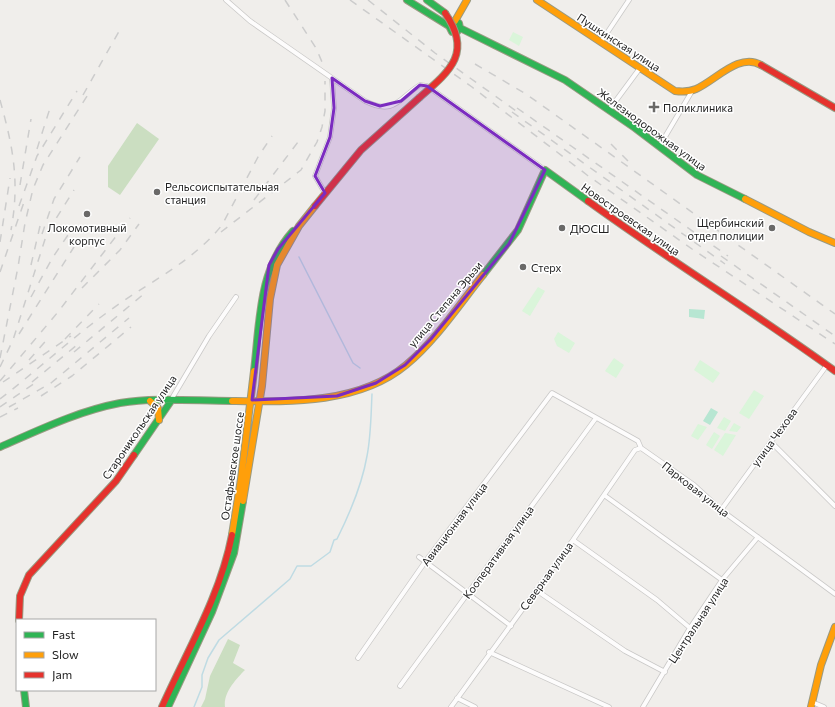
<svg xmlns="http://www.w3.org/2000/svg" width="835" height="707" font-family="Commissioner,sans-serif">
  <style>
    .forest { fill: #cbdec1 }
    .park { fill: #daf5da }
    .pitch { fill: #b7e6d2 }
    .lines { fill: none; stroke-linecap: round; stroke-linejoin: round }
    .stream { stroke: #bfdbe3; stroke-width: 1.5 }
    .street-casing { stroke: #c9c8c7; stroke-width: 5.5 }
    .fast-casing { stroke: #999a82; stroke-width: 8 }
    .slow-casing { stroke: #999a82; stroke-width: 8 }
    .jam-casing { stroke: #999a82; stroke-width: 8 }
    .street { stroke: #fdfcfc; stroke-width: 4 }
    .fast { stroke: #30b455; stroke-width: 6 }
    .slow { stroke: #ff9f0a; stroke-width: 6 }
    .jam { stroke: #e5322d; stroke-width: 6 }
    .rail { stroke: #ccc; stroke-width: 1.5; stroke-dasharray: 8 8; stroke-linecap: butt }
    .jam-bridge-casing { stroke: #999a82; stroke-width: 8; stroke-linecap: butt }
    .jam-bridge { stroke: #e5322d; stroke-width: 6 }
    .marked { fill: #7b2cbf; fill-opacity: 0.2; stroke: #7b2cbf; stroke-width: 3; stroke-linejoin: round }
    .poi-dot { fill: #6a6968; stroke: #fff; stroke-width: 1.5 }
    .labels { text-anchor: middle; dominant-baseline: central; stroke-width: 3; stroke-linejoin: round; paint-order: stroke }
    .street-label { font-size: 11px; fill: #222; stroke: #fff }
    .poi-label { font-size: 11px; fill: #222; stroke: #fff; text-anchor: start }
  </style>
  <rect width="100%" height="100%" fill="#f0eeeb"/>
  <path class="forest" d="M137,123L159,139L120,195L108,187V166Z
    M228,639L240,645L233,663L245,670C236,679 223,693 225,707H201L205,699L210,676Z"/>
  <path class="park" d="M513,32L523,37L519,46L509,40Z
    M538,287L545,291L530,316L522,311Z
    M558,332L575,343L569,353L557,346L554,339Z
    M614,358L624,365L616,378L605,371Z
    M700,360L720,373L713,383L694,370Z
    M754,390L764,396L749,419L739,413Z
    M724,417L731,421L725,431L717,428Z
    M734,423L741,427L737,432L729,431Z
    M698,424L707,427L698,440L691,436Z
    M714,432L720,436L712,449L706,445Z
    M725,433L736,435L723,456L714,450Z"/>
  <path class="pitch" d="M689,309L705,310L704,319L689,317Z
    M711,408L718,412L710,425L703,421Z"/>
  <g class="lines">
    <path class="stream" d="M299,257L353,363L360,368
      M194,707L202,687V675L208,658L219,640L290,579L297,566H311L330,552L334,540L337,539C350,513 362,485 367,456C371,436 371,414 372,394"/>
    <g class="street-casing">
      <path id="street" d="M226,0L250,21L365,101C395,116 399,98 420,85L427,86L545,170
        M601,42L629,0
        M609,110L640,68
        M659,147L692,91
        M325,193L315,176L330,137L334,108L332,79
        M171,400L209,336L236,297
        M771,442L835,506
        M604,495L722,580
        M721,510L827,365
        M573,540L657,600L690,628
        M419,557L511,626
        M536,590L625,651L665,672
        M489,652L609,707
        M358,658L425,562L552,393L638,441L641,448L694,485L721,510L835,594
        M400,686L596,418
        M457,698L475,707
        M812,702L824,707
        M451,707L573,540L635,450L641,448
        M643,707L690,628L722,580L758,537"/>
    </g>
    <g class="fast-casing">
      <path id="fast" d="M407,0L449,26L452,32H457L459,29
        M427,0L445,13
        M455,21L459,23L460,28L565,80L635,128L697,175L745,199
        M483,275L518,230L545,170L588,201
        M254,371C260,321 258,270 293,231
        M0,447C39,430 78,411 120,403C156,397 195,401 232,401
        M134,455L171,401
        M24,690L26,707
        M168,707L212,612L234,553L243,501"/>
    </g>
    <g class="slow-casing">
      <path id="slow" d="M537,0L675,91C683,92 689,92 696,89C715,81 739,52 761,65
        M455,21L467,0
        M745,199L809,232L835,243
        M150,401L158,408L159,420
        M232,401C290,402 359,404 406,365C436,340 459,305 483,275
        M243,501L262,386L270,299L277,265L299,226L315,206
        M232,535L241,479L254,371
        M811,707L821,665L835,627"/>
    </g>
    <g class="jam-casing">
      <path id="jam" d="M761,65L835,108
        M588,201C669,260 754,312 835,371
        M315,206L361,150L419,98
        M19,620L20,596L29,575L116,481L134,455
        M162,707C187,651 220,597 232,535"/>
    </g>
    <use href="#street" class="street"/>
    <use href="#fast" class="fast"/>
    <use href="#slow" class="slow"/>
    <use href="#jam" class="jam"/>
    <path class="rail" d="M285,0L316,48L322,62
      M350,0L472,87L587,175L692,249L835,344
      M368,0L435,53L519,113
      M475,64L526,94L835,314
      M83,95L122,26
      M0,100C13,147 20,181 11,230
      M517,108L728,256
      M512,112L725,264
      M611,144L631,164
      M37,149L51,105
      M20,185L31,119
      M254,200L298,142
      M19,206L37,156L77,91
      M221,232L301,170L317,142L322,127L325,111V81
      M42,234L54,199L80,157
      M0,242L10,178
      M721,256L835,336
      M31,265L40,226
      M0,272L24,202
      M82,288L120,250L139,224
      M31,297L53,257L68,235
      M19,334L74,247
      M65,339L99,304
      M74,352L145,293
      M0,358L18,267L25,223L33,189L43,165L89,93
      M29,360L50,336
      M0,367L13,340L47,233L74,190
      M0,381L58,312L130,218
      M3,382L71,336
      M32,382L77,345
      M41,396L72,376L131,327
      M0,399C40,368 77,333 119,304C155,279 194,260 222,225L258,157L272,136
      M0,407L38,381
      M9,407L51,383L129,318
      M0,417L18,408"/>
    <g class="jam-bridge-casing">
      <path id="jam-bridge" d="M419,98C450,71 473,53 445,13"/>
    </g>
    <use href="#jam-bridge" class="jam-bridge"/>
  </g>
  <path class="marked" d="M332,78L365,101L380,106L401,101L420,85L427,86L545,170L509,244L431,339L405,365L376,383L337,396L252,400L269,265L278,249L325,193L315,176L330,137L334,108Z"/>
  <g class="poi-dot">
    <path d="M652 101h4v4h4v4h-4v4h-4v-4h-4v-4h4z"/>
    <circle cx="157" cy="192" r="4"/>
    <circle cx="87" cy="214" r="4"/>
    <circle cx="562" cy="228" r="4"/>
    <circle cx="772" cy="228" r="4"/>
    <circle cx="523" cy="267" r="4"/>
  </g>
  <g class="labels">
    <g class="street-label">
      <text transform="translate(619 42) rotate(33)">Пушкинская улица</text>
      <text transform="translate(652 129) rotate(36)">Железнодорожная улица</text>
      <text transform="translate(631 219) rotate(35)">Новостроевская улица</text>
      <text transform="translate(445 304) rotate(-50)">улица Степана Эрьзи</text>
      <text transform="translate(139 427) rotate(-56)">Староникольская улица</text>
      <text transform="translate(774 437) rotate(-54)">улица Чехова</text>
      <text transform="translate(232 466) rotate(-82)">Остафьевское шоссе</text>
      <text transform="translate(696 489) rotate(38)">Парковая улица</text>
      <text transform="translate(454 524) rotate(-53)">Авиационная улица</text>
      <text transform="translate(498 552) rotate(-54)">Кооперативная улица</text>
      <text transform="translate(546 576) rotate(-54)">Северная улица</text>
      <text transform="translate(698 620) rotate(-57)">Центральная улица</text>
    </g>
    <g class="poi-label">
      <text x="663" y="107">Поликлиника</text>
      <text x="165" y="186">Рельсоиспытательная<tspan x="165" dy="13">станция</tspan></text>
      <text x="764" y="222" text-anchor="end">Щербинский<tspan x="764" dy="13">отдел полиции</tspan></text>
      <text x="87" y="227" text-anchor="middle">Локомотивный<tspan x="87" dy="13">корпус</tspan></text>
      <text x="570" y="228">ДЮСШ</text>
      <text x="531" y="267">Стерх</text>
    </g>
  </g>
  <rect x="16" y="619" width="140" height="72" fill="#ffffff" stroke="#a7a7a7"/>
  <rect x="24" y="632" width="20" height="6" fill="#30b455" stroke="#a7a7a7"/>
  <text x="52" y="639" font-size="12" fill="#222222">Fast</text>
  <rect x="24" y="652" width="20" height="6" fill="#ff9f0a" stroke="#a7a7a7"/>
  <text x="52" y="659" font-size="12" fill="#222222">Slow</text>
  <rect x="24" y="672" width="20" height="6" fill="#e5322d" stroke="#a7a7a7"/>
  <text x="52" y="679" font-size="12" fill="#222222">Jam</text>
</svg>
